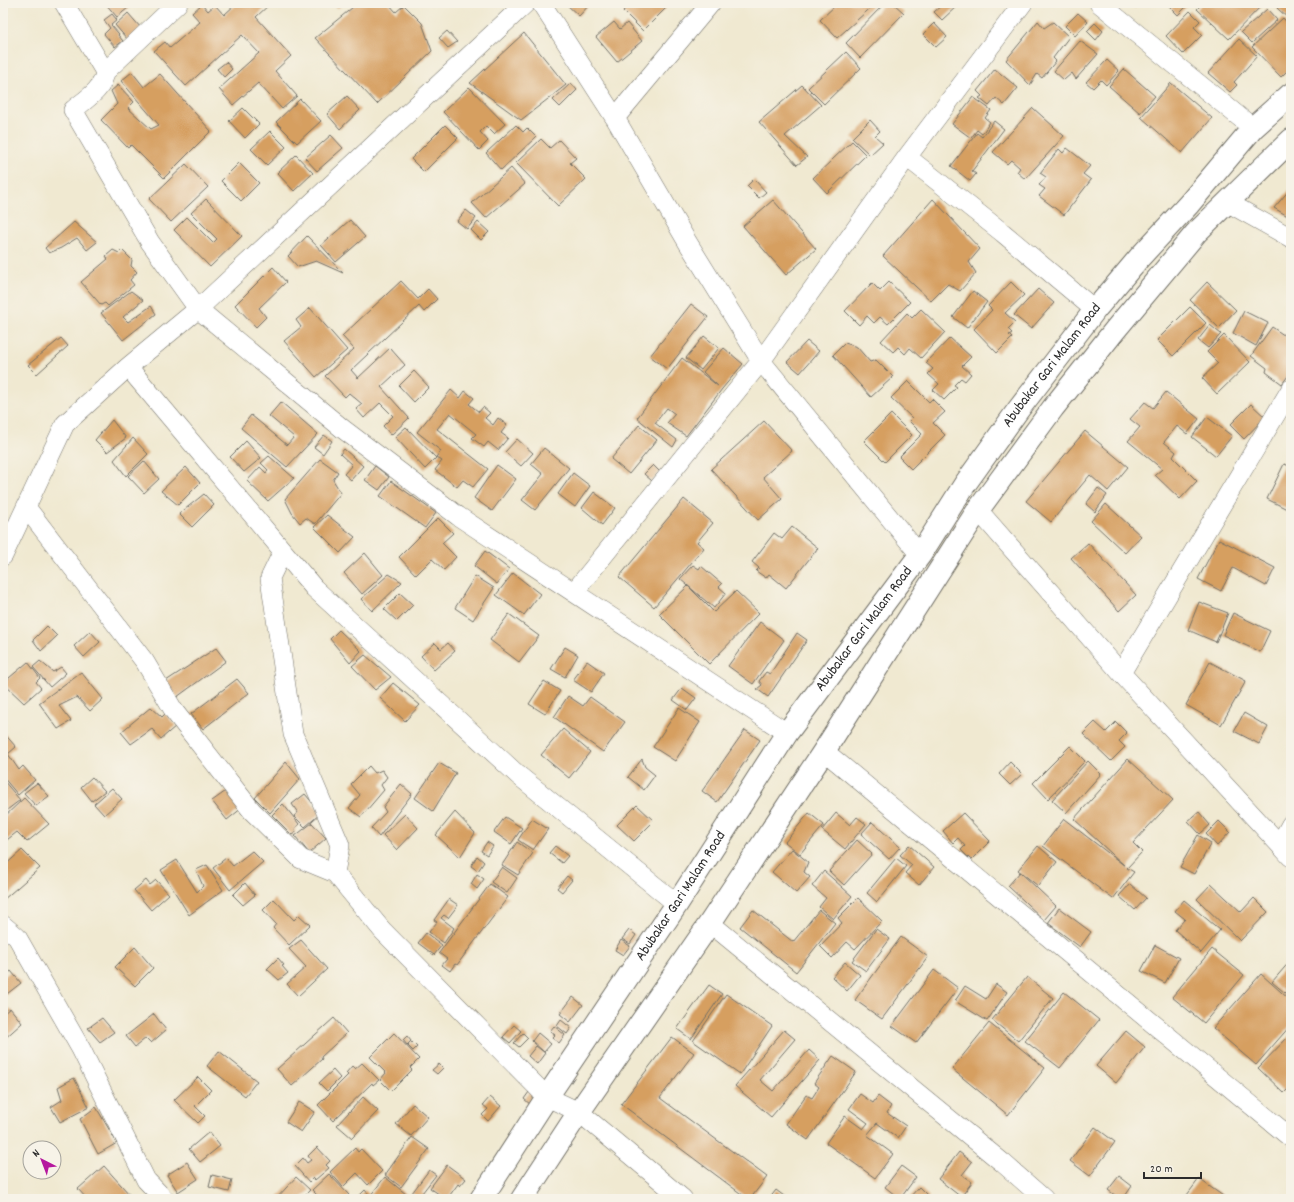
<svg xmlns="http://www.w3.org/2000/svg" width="1294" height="1202" font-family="Dekko,sans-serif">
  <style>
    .building { fill: #d69f61 }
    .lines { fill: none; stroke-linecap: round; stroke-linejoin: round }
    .street-casing { stroke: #706e65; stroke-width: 20 }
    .secondary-casing { stroke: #706e65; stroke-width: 24 }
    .street { stroke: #fff; stroke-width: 19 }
    .secondary { stroke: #fff; stroke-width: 22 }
    .labels { text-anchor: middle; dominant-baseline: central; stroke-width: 3; stroke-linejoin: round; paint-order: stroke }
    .street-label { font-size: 15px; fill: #2b2b2b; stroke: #f7f3e8 }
  </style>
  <rect width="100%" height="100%" fill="#f7f3e8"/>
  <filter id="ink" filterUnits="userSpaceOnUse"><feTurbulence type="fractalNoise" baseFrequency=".025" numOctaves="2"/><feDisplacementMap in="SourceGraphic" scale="8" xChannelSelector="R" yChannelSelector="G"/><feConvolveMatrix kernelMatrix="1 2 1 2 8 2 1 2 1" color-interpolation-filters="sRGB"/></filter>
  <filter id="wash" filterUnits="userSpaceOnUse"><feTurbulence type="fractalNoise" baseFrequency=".012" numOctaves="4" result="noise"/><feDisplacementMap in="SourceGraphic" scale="16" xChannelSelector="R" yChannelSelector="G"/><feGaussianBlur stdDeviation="0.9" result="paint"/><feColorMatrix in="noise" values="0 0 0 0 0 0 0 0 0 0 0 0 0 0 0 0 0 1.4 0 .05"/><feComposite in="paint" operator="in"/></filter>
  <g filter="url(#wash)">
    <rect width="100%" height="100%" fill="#f0e9d1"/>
    <g id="blocks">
      <path class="building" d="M105,3H134L117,17Z
        M237,3H271L256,17L291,56L275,71L297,96L282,109L258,83L233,105L219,89L259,53L242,35L186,86L154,51L165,42L170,48L200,22L192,13L202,4L208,11L215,5L224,15Z
        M332,3H343L338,8Z
        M358,3H388L396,12L404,5L422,23L432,51L377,104L315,38Z
        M567,3H591L579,16L566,4Z
        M631,3H661L666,8L643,31L623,11Z
        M838,3H876L837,38L820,20Z
        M885,3H893L904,13L860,58L846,43Z
        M944,3H956L958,5L942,20L934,12Z
        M1130,3H1141L1135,8Z
        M1171,3H1190L1178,15L1168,5Z
        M1203,3H1264L1229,39L1197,9Z
        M1281,3H1291V21L1277,8Z
        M1267,9L1277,20L1252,43L1241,32Z
        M1190,11L1200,21L1194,27L1202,35L1183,54L1166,36Z
        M128,13L141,28L128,40L115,25Z
        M1078,13L1088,22L1075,36L1065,26Z
        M112,14L117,20L111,25L119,34L118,35L123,41L115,47L104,34L110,28L104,20Z
        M1283,18L1291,27V67L1281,77L1252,47Z
        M1038,21L1044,28L1053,22L1069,37L1053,58L1056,61L1042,78L1037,74L1030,85L1006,60Z
        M614,22L620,29L627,23L642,41L617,62L596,37Z
        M934,23L947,37L936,47L923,34Z
        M1095,23L1103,31L1096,40L1087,31Z
        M447,31L457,42L448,48L439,38Z
        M524,33L566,85L521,120L470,83Z
        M1239,39L1257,56L1234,82L1237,85L1230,92L1208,73Z
        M1080,41L1098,54L1076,79L1072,73L1064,80L1054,71Z
        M846,52L861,68L824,104L808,88Z
        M1107,60L1119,71L1106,85L1101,80L1093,88L1086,82Z
        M226,62L232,69L224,77L217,69Z
        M995,69L1018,88L1004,105L996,98L989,106L979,98L982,96L977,91Z
        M1124,69L1155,96L1140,113L1109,86Z
        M132,72L144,87L160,74L211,131L164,178L131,145L128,148L101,120L117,104L111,91L118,85L134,102L128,108L151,129L159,125L121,81Z
        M571,83L577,90L560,107L553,100Z
        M1171,83L1212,118L1182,153L1141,117Z
        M802,85L821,105L785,136L807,157L797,165L759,122Z
        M469,87L505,124L494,134L486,126L480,132L488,141L479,150L443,112Z
        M347,96L360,110L340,129L327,114Z
        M973,97L991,110L985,118L990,122L982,134L977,130L971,138L952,124Z
        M300,99L321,121L297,143L276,122Z
        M243,108L259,124L245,138L229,121Z
        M1033,108L1064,136L1025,179L1017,172L1020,168L1011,160L1007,164L993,152Z
        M870,120L880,131L875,136L883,143L870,155L852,138Z
        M994,121L1004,129L972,171L976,174L970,181L951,166L977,133L982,137Z
        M445,125L458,138L424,172L411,159Z
        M516,125L523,132L527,128L536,137L501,170L486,153Z
        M270,131L286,147L267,165L251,149Z
        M331,135L343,148L317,171L305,158Z
        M541,139L550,148L559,140L576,158L570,163L586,179L558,206L516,163Z
        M852,141L866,155L827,193L813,178Z
        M1067,148L1090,166L1083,174L1091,180L1064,215L1039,196L1045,189L1039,185L1046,177L1040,173L1059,149L1063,153Z
        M296,155L313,173L294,191L277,173Z
        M239,163L259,183L241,201L221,181Z
        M186,164L208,187L171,222L149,199Z
        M511,168L525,184L486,218L472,203Z
        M754,179L766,192L759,198L747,186Z
        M1291,188V218L1274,208Z
        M206,199L242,236L210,267L174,230L187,217L213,243L217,239L191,213Z
        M933,199L980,249L969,262L976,273L960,291L948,284L931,301L883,256Z
        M773,200L816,249L786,275L743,226Z
        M466,210L476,218L467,229L457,221Z
        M350,220L365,237L336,262L321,245Z
        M74,222L97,242L87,250L77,238L61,248L49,253L45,248Z
        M478,222L489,232L481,240L471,230Z
        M307,236L343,273L316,261L298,267L288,256Z
        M113,250L119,253L122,250L132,260L131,266L137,272L130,280L134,285L108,306L105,303L101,305L81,282L108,259L106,256Z
        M273,267L286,282L259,308L266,317L256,327L235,305Z
        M401,281L418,299L428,289L437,299L424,312L419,306L351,370L358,378L390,348L405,365L381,387L409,418L391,435L383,426L393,416L380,403L364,418L356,409L362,404L349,393L345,397L325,376L354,349L342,336Z
        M889,282L910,302L888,324L880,317L874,323L867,316L859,325L845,311L872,283L880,291Z
        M1011,282L1024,295L1005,313L1015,322L1008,329L1012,333L1009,335L1012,338L997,353L974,329L992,310L988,306Z
        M1207,282L1236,310L1219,328L1190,300Z
        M1038,289L1054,303L1031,329L1014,315Z
        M131,291L143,300L123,317L128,322L151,306L156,314L123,340L101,313Z
        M973,291L987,302L967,328L953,317Z
        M691,304L708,317L667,369L650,356Z
        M1190,307L1206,323L1173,356L1157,340Z
        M310,308L347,350L316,377L284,341L301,327L296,320Z
        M921,309L945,332L921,358L910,348L905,354L898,347L893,352L881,341L907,313L912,318Z
        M1244,311L1268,323L1256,346L1233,333Z
        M1210,325L1221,334L1208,348L1198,340Z
        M1272,327L1291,340V372L1282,384L1266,372L1267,368L1251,356Z
        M1224,335L1250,362L1217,394L1202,378L1218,363L1207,352Z
        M704,336L719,348L701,370L686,358Z
        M61,338L68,346L37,374L28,365Z
        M950,338L971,357L962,366L971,374L965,381L961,378L954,385L957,387L944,400L933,390L939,384L928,374L933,369L926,363Z
        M807,341L819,351L800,373L787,362Z
        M845,343L857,347L870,362L876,360L893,377L871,397L833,355Z
        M724,348L743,364L722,389L686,436L667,423L675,414L667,408L655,423L677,440L673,447L637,418L682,358L718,386L703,372Z
        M414,371L429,387L414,402L399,386Z
        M908,381L929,402L932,399L945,412L933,423L945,435L911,469L899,457L922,434L909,421L912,418L891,398Z
        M451,390L460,398L465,391L474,398L469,404L479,412L483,407L490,413L485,418L493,425L498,418L507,425L501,433L508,438L498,450L488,442L484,447L472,438L476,434L450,413L437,429L488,469L473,487L463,480L457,487L435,470L442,461L436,457L441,451L417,432Z
        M1166,392L1199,419L1187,434L1177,426L1164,442L1176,452L1173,457L1197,481L1180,499L1155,475L1162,469L1128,441L1140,427L1130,419L1145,402L1153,408Z
        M281,402L318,434L287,467L241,428L251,415L287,445L294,437L269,416Z
        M1251,404L1265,417L1244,439L1230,425Z
        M891,414L912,435L885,462L864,441Z
        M1207,417L1232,436L1216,456L1192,437Z
        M112,420L126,438L107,452L95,440Z
        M764,421L792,451L763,477L782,499L758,520L711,469Z
        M639,425L657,440L629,474L611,459Z
        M406,427L436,458L425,469L395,437Z
        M1085,431L1128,467L1108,491L1090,475L1051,522L1026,501Z
        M324,435L332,441L323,454L314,447Z
        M133,438L148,454L126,476L114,460Z
        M517,439L533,453L521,466L505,452Z
        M246,441L261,458L244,472L230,457Z
        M544,448L569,468L535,510L522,500L543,474L531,464Z
        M344,449L363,466L351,480L344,474L352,465L340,454Z
        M269,456L294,478L268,501L247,481L260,467L266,473L268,470L261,463Z
        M320,459L338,472L333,480L341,493L315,524L306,518L300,523L292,513L285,499Z
        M144,461L159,479L144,493L128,476Z
        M1284,464L1290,466L1291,464V511L1267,499Z
        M497,465L516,479L492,511L474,498Z
        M653,465L660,472L652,481L644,474Z
        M375,466L389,477L379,490L365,480Z
        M186,467L200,483L178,505L161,491Z
        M573,473L590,486L575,507L558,494Z
        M391,481L436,513L425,528L380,496Z
        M1098,488L1107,495L1095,512L1086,504Z
        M594,492L615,508L602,525L582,508Z
        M204,494L214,505L192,527L179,514Z
        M684,499L713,523L697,542L704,548L654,607L619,577Z
        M1106,504L1141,536L1125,553L1091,521Z
        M327,515L355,537L340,553L314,527Z
        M438,518L453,533L442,543L456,557L444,570L432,559L416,575L399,557Z
        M792,527L818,548L786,588L769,574L766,578L756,571L759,568L752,562L774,533L782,539Z
        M1219,539L1275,568L1266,586L1233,568L1221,591L1198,579Z
        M1088,543L1136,595L1119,611L1071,558Z
        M485,551L509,569L497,584L474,566Z
        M365,553L383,575L362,594L344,573Z
        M693,565L699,569L701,566L722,584L719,587L726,593L714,608L680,579Z
        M513,573L540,594L524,615L496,595Z
        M389,574L402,582L372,611L361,599Z
        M475,576L494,588L473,620L455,608Z
        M688,586L714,612L736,591L759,613L709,664L659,614Z
        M400,593L413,605L397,621L384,609Z
        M1199,602L1228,613L1216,642L1188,630Z
        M1233,613L1270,631L1260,652L1223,635Z
        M509,614L539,636L519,662L490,640Z
        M760,622L784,640L753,684L728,666Z
        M47,626L57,636L41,651L33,640Z
        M339,630L361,651L350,663L330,639Z
        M90,631L100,642L84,657L74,646Z
        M797,633L807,640L768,697L757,689L762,685L759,681L766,672L770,674Z
        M435,643L441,649L448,643L455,651L434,670L421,656Z
        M565,647L578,655L565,677L551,669Z
        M216,648L226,661L177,697L166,681Z
        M365,655L391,677L375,690L352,666Z
        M40,661L53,672L61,667L66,673L50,687L33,667Z
        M587,661L604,673L591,692L573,680Z
        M28,662L40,678L36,682L41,688L24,703L3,683Z
        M1210,662L1246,681L1221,725L1186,705Z
        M81,672L103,699L90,711L77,697L59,706L71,721L58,729L39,703Z
        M237,679L249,693L203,729L191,714Z
        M544,681L560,691L545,714L529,704Z
        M393,683L420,705L405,721L380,698Z
        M682,688L696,698L687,710L673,700Z
        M568,696L583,706L590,697L625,722L603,752L554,717Z
        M151,707L162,717L165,714L176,726L161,739L152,729L131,744L121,732Z
        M679,708L700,722L675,761L653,747Z
        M1244,713L1268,727L1259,744L1234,731Z
        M1095,722L1106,732L1116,722L1127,733L1119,741L1125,747L1111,761L1083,734Z
        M563,729L590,752L569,778L541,755Z
        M745,730L760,740L717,802L702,791Z
        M3,732L16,747L8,754L19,770L23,766L35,780L18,795L3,777Z
        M1070,746L1085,761L1048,799L1033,783Z
        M642,759L645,767L655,775L644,790L628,777Z
        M1128,759L1173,800L1133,843L1142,852L1127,868L1134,872L1113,899L1043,846L1064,819L1125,866L1074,819Z
        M1088,761L1101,774L1066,813L1052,800Z
        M286,762L300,779L270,813L255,798Z
        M1010,762L1022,774L1010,785L999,774Z
        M439,763L456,773L433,811L415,798Z
        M369,766L375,773L382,770L387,777L381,785L384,790L361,817L349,808L360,795L351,784Z
        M92,777L105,791L92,801L81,787Z
        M3,780L20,800L7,810L3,806Z
        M37,783L49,796L36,806L24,793Z
        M401,784L412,794L379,837L371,828L386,812L383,807Z
        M112,788L122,799L104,815L94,804Z
        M226,791L242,808L227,820L212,801Z
        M305,794L321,813L305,827L294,816L298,813L292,804Z
        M24,798L49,824L27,842L17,832L3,843V818Z
        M283,804L299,824L295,829L296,832L292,835L272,815Z
        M637,805L654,821L634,841L617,825Z
        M455,812L475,833L460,857L436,835Z
        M1199,812L1210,825L1200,834L1188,821Z
        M809,813L824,825L800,854L785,842Z
        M836,813L850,825L857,817L866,824L845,849L822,830Z
        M963,813L990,841L971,860L961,850L965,846L958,838L953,843L943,831Z
        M405,814L418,828L397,850L383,835Z
        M505,817L522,828L511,844L494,832Z
        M532,819L548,829L533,850L518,840Z
        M1219,821L1230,832L1217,846L1206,834Z
        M872,822L900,847L889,859L861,834Z
        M312,823L326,838L309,853L295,836Z
        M1198,835L1211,843L1194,874L1180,867Z
        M857,840L872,854L844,885L829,871Z
        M487,842L493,846L487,855L481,851Z
        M517,842L533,853L518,875L502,865Z
        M909,845L934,867L919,885L905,873L912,865L900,855Z
        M555,846L568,856L562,863L549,853Z
        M1038,846L1057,862L1038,886L1018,870Z
        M792,849L808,862L804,872L810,877L796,893L772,872Z
        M22,850L40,868L3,900V867Z
        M252,851L263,862L230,890L213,868L226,858L233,866Z
        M477,856L484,862L478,871L471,866Z
        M896,858L906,866L877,902L867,893Z
        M177,860L197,892L203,886L196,870L207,865L223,890L189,915L161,870Z
        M502,867L517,878L507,893L491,882Z
        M824,871L852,896L833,919L819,907L826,898L812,886Z
        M1020,872L1056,906L1044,920L1008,886Z
        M477,874L484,879L477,889L471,884Z
        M567,876L572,880L562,892L557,888Z
        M146,880L150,885L156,880L169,894L151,910L134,890Z
        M245,883L255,895L243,905L233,895Z
        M490,884L508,897L457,965L455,964L450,971L442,965L447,959L439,953Z
        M1130,884L1146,898L1135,910L1119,896Z
        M1211,884L1241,912L1254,898L1268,912L1240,941L1197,899Z
        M858,898L882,921L855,949L847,942L832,958L820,946L842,923L838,918Z
        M274,899L294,920L299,915L310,925L289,945L273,928L276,924L263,910Z
        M449,899L458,905L448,918L444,915L441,918L454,928L444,943L429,932L437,922L434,920Z
        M1184,900L1220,930L1201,953L1175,930L1185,919L1175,911Z
        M1059,908L1091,932L1080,947L1048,923Z
        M753,910L793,942L819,910L835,923L796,972L740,927Z
        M876,929L890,939L866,971L852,961Z
        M629,930L636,935L630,944L622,939Z
        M426,933L442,945L434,955L418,943Z
        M901,937L928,957L882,1019L855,1000Z
        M301,940L327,969L298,996L287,984L306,967L289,949Z
        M621,940L630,946L623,955L615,950Z
        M1155,945L1179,958L1165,983L1141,971Z
        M135,947L153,968L135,986L115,967Z
        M1212,949L1244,975L1204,1023L1172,997Z
        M278,958L284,965L282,966L288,973L279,980L267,969Z
        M1291,960V998L1272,982Z
        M845,962L860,975L847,991L832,977Z
        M934,970L958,988L916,1043L892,1026Z
        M11,971L21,983L3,997V977Z
        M1261,974L1291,1001V1025L1256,1065L1213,1028Z
        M1027,977L1053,998L1018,1041L992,1020Z
        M996,984L1007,992L987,1021L955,1001L965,986L986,999Z
        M709,985L722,994L691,1039L677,1029Z
        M1064,992L1099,1020L1060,1068L1025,1041Z
        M726,994L772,1026L740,1074L693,1041Z
        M573,997L583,1005L570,1022L560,1014Z
        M10,1008L22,1023L3,1040V1014Z
        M154,1014L166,1030L151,1043L146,1038L135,1047L126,1036Z
        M102,1018L114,1032L100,1042L88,1028Z
        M334,1018L347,1033L321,1057L322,1059L292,1086L277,1069Z
        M561,1020L571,1028L567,1034L557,1026Z
        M989,1023L1045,1068L1008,1115L952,1069Z
        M514,1025L521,1031L510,1043L503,1037Z
        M554,1026L565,1035L559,1043L552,1038L555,1035L550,1031Z
        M784,1030L795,1039L760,1080L773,1091L809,1050L820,1060L771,1117L735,1086Z
        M1126,1031L1145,1047L1116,1083L1096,1066Z
        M394,1033L419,1059L410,1068L412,1070L391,1091L380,1080L386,1073L370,1057Z
        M523,1033L528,1038L519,1047L514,1043Z
        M538,1033L551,1044L544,1052L532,1041Z
        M1291,1034V1065L1288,1069L1291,1072V1086L1284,1093L1258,1068Z
        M407,1036L411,1041L407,1045L403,1040Z
        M672,1037L694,1053L660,1098L767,1177L750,1199H748L621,1104Z
        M412,1042L417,1047L413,1051L408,1046Z
        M536,1046L545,1053L537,1064L528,1056Z
        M219,1051L257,1081L245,1096L207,1066Z
        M833,1056L856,1072L808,1140L786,1124L806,1095L812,1098L819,1087L814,1083Z
        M362,1063L379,1080L373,1085L372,1083L333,1121L318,1105L348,1075L346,1073L352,1066L355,1069Z
        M439,1064L443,1068L437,1074L432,1070Z
        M333,1070L340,1078L327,1091L319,1083Z
        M198,1077L211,1090L195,1106L205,1116L198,1123L174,1100Z
        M74,1078L89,1107L60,1122L51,1107L62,1100L58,1087Z
        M529,1092L536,1097L531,1105L524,1099Z
        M860,1094L873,1103L878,1096L891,1106L887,1113L906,1126L898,1138L877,1123L867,1135L893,1154L875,1178L826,1143L845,1116L863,1129L868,1123L849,1109Z
        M363,1097L378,1111L352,1138L337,1125Z
        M490,1097L501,1106L488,1121L482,1115L488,1109L483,1105Z
        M299,1102L315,1112L301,1132L286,1122Z
        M413,1104L428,1117L411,1136L396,1124Z
        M96,1107L117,1143L98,1154L80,1119Z
        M1095,1127L1115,1142L1090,1176L1070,1161Z
        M209,1132L220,1146L200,1162L189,1149Z
        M412,1137L429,1149L401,1187L385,1175Z
        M317,1147L330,1161L326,1165L329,1168L315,1180L313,1178L309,1182L295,1166L303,1158L307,1163L311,1160L308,1156Z
        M355,1148L358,1152L361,1149L382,1171L368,1185L357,1173L343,1187L330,1172Z
        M959,1152L972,1162L962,1175L972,1182L961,1197L938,1179Z
        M187,1162L198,1179L178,1192L167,1175Z
        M447,1165L466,1179L460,1186L458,1184L447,1199H446L430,1188Z
        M104,1166L130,1195L125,1199H87L78,1189Z
        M901,1166L916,1177L900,1199L885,1187Z
        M429,1170L436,1175L422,1193L430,1199H419L412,1193Z
        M329,1174L349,1195L348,1196L350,1199H321L312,1190Z
        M212,1175L232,1180L229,1192L209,1187Z
        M1119,1176L1132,1186L1123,1199H1120L1108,1190Z
        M296,1177L310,1190L301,1199H276Z
        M385,1177L412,1199H356L365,1190L370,1196Z
        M1199,1179L1226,1198L1225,1199H1184Z
        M919,1187L929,1197L928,1199H908Z
        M776,1190L788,1199H769Z"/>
    </g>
  </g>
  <g filter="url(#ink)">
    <use href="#blocks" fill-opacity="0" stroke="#706e65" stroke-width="1"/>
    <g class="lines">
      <g class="street-casing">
        <path id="street" d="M64,3L105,72
          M178,3L105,72C103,90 86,99 73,110L150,242L198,309L343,429L458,516L787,733
          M541,3L615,118L688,243L761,361L920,555
          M1099,3L1253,128
          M615,118L711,3
          M907,157L1003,233L1095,310
          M1227,202L1291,238
          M128,367L314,588L518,775L677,904
          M26,507L145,662L174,711L252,811L301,859L335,873
          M978,510L1121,673L1291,857
          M283,551L270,578L293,734L340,845L335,873L382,930L547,1097L579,1112L683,1199
          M3,556L65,424L128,367L198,309L526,3
          M574,592L761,361L907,157L1023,3
          M1121,673L1291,389
          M824,751L1291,1138
          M1280,844L1291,824
          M710,923L1003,1163L1044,1199
          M3,925L17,937L81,1049L146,1180L164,1199"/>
      </g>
      <g class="secondary-casing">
        <g id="secondary">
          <path id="s1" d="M481,1199L547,1097L677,904L787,733L920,555L965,484L1018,410L1095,310L1139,258L1189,204L1253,128L1291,94"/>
          <path d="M522,1199L579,1112L710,923L824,751L978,510L1053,408L1115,330L1196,233L1291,140"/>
        </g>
      </g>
      <use href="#street" class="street"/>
      <use href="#secondary" class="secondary"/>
    </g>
  </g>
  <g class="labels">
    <g class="street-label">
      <text stroke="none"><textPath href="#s1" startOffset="1011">Abubakar Gari Malam Road</textPath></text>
      <text stroke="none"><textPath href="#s1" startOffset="687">Abubakar Gari Malam Road</textPath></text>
      <text stroke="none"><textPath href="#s1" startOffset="363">Abubakar Gari Malam Road</textPath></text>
    </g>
  </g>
  <rect width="1294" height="1202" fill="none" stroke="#f7f3e8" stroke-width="16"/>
  <g transform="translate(42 1160) rotate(318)"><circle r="19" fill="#f7f3e8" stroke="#a5a39c"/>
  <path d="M0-3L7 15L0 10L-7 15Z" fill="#b5179e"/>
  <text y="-6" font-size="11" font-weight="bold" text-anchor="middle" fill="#2b2b2b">N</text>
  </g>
  <path d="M1144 1172v6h57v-6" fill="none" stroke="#2b2b2b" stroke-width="2"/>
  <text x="1150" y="1172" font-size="12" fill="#2b2b2b" stroke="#f7f3e8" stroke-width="3" paint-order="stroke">20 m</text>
</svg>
